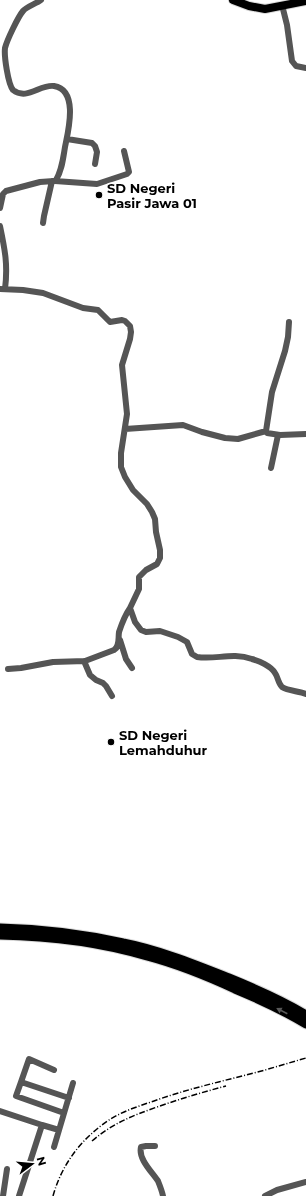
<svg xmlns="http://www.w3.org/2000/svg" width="306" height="1196" font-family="Montserrat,sans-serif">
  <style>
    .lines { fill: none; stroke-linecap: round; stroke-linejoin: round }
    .major-casing { stroke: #dbdbdb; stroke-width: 10 }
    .highway-casing { stroke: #dbdbdb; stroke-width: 11 }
    .minor { stroke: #555; stroke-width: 6 }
    .major { stroke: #000; stroke-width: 8 }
    .highway { stroke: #000; stroke-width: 9 }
    .rail { stroke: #000; stroke-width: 1.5; stroke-dasharray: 6 2 1 2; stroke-linecap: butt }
    .oneway { fill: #595959 }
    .poi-dot { fill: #000; stroke: #fff; stroke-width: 1.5 }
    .labels { text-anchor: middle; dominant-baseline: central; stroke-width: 3; stroke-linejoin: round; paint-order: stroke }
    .poi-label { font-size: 13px; font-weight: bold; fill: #000; stroke: #fff; text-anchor: start }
  </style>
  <rect width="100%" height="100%" fill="#fff"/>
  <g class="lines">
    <g class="major-casing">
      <path id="major" d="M233,0L249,6L265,9L306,1"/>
    </g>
    <g class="highway-casing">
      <path id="highway" d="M0,928C41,929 83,934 123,943C159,950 196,965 229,978C256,989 282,1000 306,1015
        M0,935C49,936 100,942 147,956C177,964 207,976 235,989C259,999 283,1010 306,1024"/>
    </g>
    <path class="minor" d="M282,5L287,25L292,61L296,66L306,68
      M67,139L92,143L95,146L97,152L95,164
      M55,181L97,184L127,174L129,172L124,151
      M0,208L3,194L6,191L40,182L54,181L56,180C62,170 63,159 65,147C68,132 79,90 54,86C40,84 27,101 13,90C8,84 4,56 5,48C7,40 18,17 23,11C27,6 36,4 41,0
      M43,223L44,216L52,181
      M0,226C5,250 8,265 5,289
      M0,289L23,290L43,293L83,308L98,310L110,322L122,320L125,321L130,326L131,332L130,339L122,365L127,414L121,453V467L125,477L133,490L147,504L152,512L155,519L156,532L160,550V558L157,564L146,570L139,577V589L130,608L135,622L141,630L146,632L160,631L178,637L187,642L192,654L197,657C216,660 232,652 252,659C259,661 271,666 275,673C278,677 278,683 282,687C288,691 299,691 306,694
      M289,322L288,337L285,351L272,392L266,431L267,433L280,435L306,434
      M125,429L183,425L202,432L225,438L238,439L266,431
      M271,468L278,435
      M120,640L126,659L132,668
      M84,661L90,675L96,680L103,683L106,686L112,696
      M8,669L21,668L53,662L85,661L114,650C120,646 118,639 119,632C122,623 125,615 130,608
      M54,1070L29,1059L21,1082L69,1098
      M21,1082L16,1096L64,1113
      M0,1111L42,1125L19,1196
      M42,1125L59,1130
      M155,1146H146L141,1147C138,1159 152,1172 158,1181C160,1186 162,1191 163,1196
      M54,1147L73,1083
      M3,1196L7,1169
      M265,1196L277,1190L306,1182"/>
    <use href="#major" class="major"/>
    <use href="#highway" class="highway"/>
    <path class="rail" d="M92,1141C113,1123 132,1116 157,1107C180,1099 203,1092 226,1086
      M53,1196C61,1167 78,1143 102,1125C117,1113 136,1107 154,1101C190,1088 228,1080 265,1070C279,1066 292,1062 306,1058"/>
  </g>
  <defs><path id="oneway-solid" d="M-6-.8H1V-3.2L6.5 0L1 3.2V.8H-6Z"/></defs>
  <use class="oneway" href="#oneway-solid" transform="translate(282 1011) rotate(-153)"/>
  <g class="poi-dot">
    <circle cx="99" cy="195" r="4"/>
    <circle cx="111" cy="742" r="4"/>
  </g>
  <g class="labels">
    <g class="poi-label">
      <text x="107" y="188">SD Negeri<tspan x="107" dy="15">Pasir Jawa 01</tspan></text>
      <text x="119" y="735">SD Negeri<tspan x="119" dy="15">Lemahduhur</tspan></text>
    </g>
  </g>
  <g transform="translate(32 1164) rotate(74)" stroke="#ffffff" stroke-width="3" paint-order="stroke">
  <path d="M0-3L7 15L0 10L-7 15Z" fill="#000000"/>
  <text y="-6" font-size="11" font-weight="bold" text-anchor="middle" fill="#000000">N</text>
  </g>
</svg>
